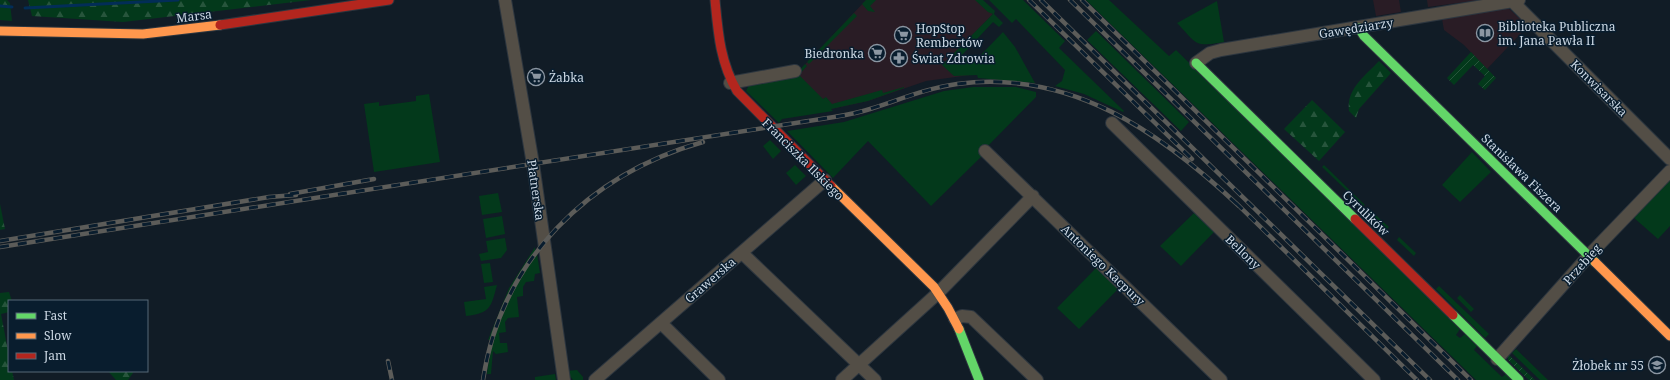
<svg xmlns="http://www.w3.org/2000/svg" width="1670" height="380" font-family="'Noto Serif',serif">
  <style>
    .commercial { fill: #291c25 }
    .green { fill: #03391b }
    .forest { fill: url(#forest-firs) }
    .garden { fill: url(#garden-furrows) }
    .lines { fill: none; stroke-linecap: round; stroke-linejoin: round }
    .stream { stroke: #022d57; stroke-width: 3 }
    .street-casing { stroke: #2d363f; stroke-width: 14 }
    .fast-casing { stroke: #2d363f; stroke-width: 11 }
    .slow-casing { stroke: #2d363f; stroke-width: 11 }
    .jam-casing { stroke: #2d363f; stroke-width: 11 }
    .street { stroke: #534e46; stroke-width: 12 }
    .fast { stroke: #63d668; stroke-width: 9 }
    .slow { stroke: #ff974d; stroke-width: 9 }
    .jam { stroke: #b3261e; stroke-width: 9 }
    .rail-casing { stroke: #5c5c59; stroke-width: 4.5 }
    .rail { stroke: #091d2e; stroke-width: 3; stroke-dasharray: 9; stroke-linecap: butt }
    .labels { text-anchor: middle; dominant-baseline: central; stroke-width: 3; stroke-linejoin: round; paint-order: stroke }
    .street-label { font-size: 12px; fill: #ccd8e4; stroke: #091d2e }
    .poi-label { font-size: 12px; fill: #ccd8e4; stroke: #091d2e; text-anchor: start }
  </style>
  <defs>
    <pattern id="forest-firs" width="22" height="20" patternUnits="userSpaceOnUse"><rect width="22" height="20" fill="#03391b"/><path d="M5 1l3.5 6h-7zM16 11l3.5 6h-7z" fill="#27553c"/></pattern>
    <pattern id="garden-furrows" width="10" height="10" patternUnits="userSpaceOnUse"><rect width="10" height="10" fill="#03391b"/><path d="M-1 1l2-2M0 10L10 0M9 11l2-2" fill="none" stroke="#27553c"/></pattern>
  </defs>
  <rect width="100%" height="100%" fill="#111c26"/>
  <path class="commercial" d="M866,0H979L993,14L951,57L970,75L926,81L868,101L831,109L796,74Z
    M1373,0H1399L1401,12L1376,16Z
    M1427,0H1480L1428,7Z
    M1508,8L1528,26L1487,69L1464,45L1444,30L1442,19Z"/>
  <path class="green" d="M866,0H876L870,6L875,12L868,11L862,4Z
    M975,0H983L995,11L994,14L1003,23L999,27L993,22L962,55L972,64L1003,32L1015,47L1035,83L978,78L977,75L954,76L942,65L993,14L988,12Z
    M989,0H1023L1065,41L1059,48L1124,111L1123,112L1084,94L1055,86L1062,81L1065,70L1016,19L1012,23Z
    M1086,0H1109L1169,56L1176,50L1460,329L1456,335L1460,338L1465,334L1477,346L1474,350L1502,377L1506,374L1512,380H1476Z
    M1217,1L1224,42C1194,47 1198,45 1177,23Z
    M854,13L857,16L809,64L807,62Z
    M1096,31L1189,122L1181,131L1087,40Z
    M805,64L807,66L799,75L823,99L826,97L832,104L882,90L883,93L904,87V88L868,101L831,109L833,111L782,119L779,123L746,91L749,85L796,74Z
    M973,87H1016L1036,92V97L980,154L982,156L931,206L868,141L833,178L787,131L844,122L944,91Z
    M429,94L440,162L374,172L364,104L379,102V106L416,101V96Z
    M770,140L781,151L773,159L763,146Z
    M1472,152L1491,172L1460,202L1442,185Z
    M795,165L806,176L796,185L786,173Z
    M1324,165L1365,205L1363,206L1322,167Z
    M1670,178V226L1658,239L1633,217Z
    M498,193L502,212L482,215L479,196Z
    M1369,209L1389,227L1387,229L1368,211Z
    M1194,213L1214,232L1181,266L1160,246Z
    M502,216L505,234L486,238L483,219Z
    M1399,237L1416,253L1414,256L1397,240Z
    M505,238L507,250L501,258L481,261L479,254L488,252L486,241Z
    M535,247V251C517,279 499,308 490,340H488L509,288Z
    M537,254L540,273L535,274L534,281L526,282L523,287V296L517,297L519,317L508,318L505,322L506,332L499,333L500,343H507L508,352L496,354L493,351L491,374H487C492,330 511,289 537,254Z
    M490,263L493,282L484,283L481,264Z
    M1096,268L1118,289L1079,329L1057,308Z
    M497,285C491,307 491,313 466,316L464,302L486,299L484,287Z
    M1439,286L1489,334L1485,338L1436,289Z
    M1460,295L1474,309L1471,312L1457,298Z
    M1516,349L1548,380H1540L1512,353Z
    M577,370L583,377V380H573L566,371Z
    M555,374L556,380H535V377Z"/>
  <path class="forest" d="M0,0H7L10,3L12,21L0,20Z
    M28,0H311L123,22L32,16Z
    M1379,61L1391,73L1359,109L1356,118L1349,111C1346,89 1365,76 1379,61Z
    M1312,100L1345,132L1319,161L1284,129Z
    M0,204L5,229L0,230Z
    M9,292L12,301H9V312L1,314L9,356V371H12L14,380H0V293Z
    M108,371H132L133,373L128,380H116Z"/>
  <path class="garden" d="M1471,52L1496,78L1485,90L1478,84L1485,76L1473,65L1454,85L1447,78Z
    M1508,354L1535,380H1529L1508,360Z"/>
  <g class="lines">
    <path class="stream" d="M0,6L12,7
      M25,8L178,0"/>
    <g class="street-casing">
      <path id="street" d="M505,0L533,164L564,380
        M1511,0L1670,159
        M1196,63L1210,53L1221,50L1519,0
        M730,83L795,71
        M1112,123L1374,380
        M985,151L1221,380
        M742,253L875,380
        M955,319L962,316L971,317L1037,380
        M661,323L719,380
        M1497,359L1593,251L1670,171
        M595,380L825,180
        M842,380L938,293L1033,196"/>
    </g>
    <g class="fast-casing">
      <path id="fast" d="M1359,28L1364,36L1595,262
        M1196,63L1355,219
        M1453,315L1519,380
        M959,329L979,380"/>
    </g>
    <g class="slow-casing">
      <path id="slow" d="M0,31L143,34L220,25
        M831,186L934,287L948,308L959,329
        M1595,262L1670,336"/>
    </g>
    <g class="jam-casing">
      <path id="jam" d="M715,0C718,32 720,62 737,91L831,186
        M220,25L389,0
        M1355,219L1453,315"/>
    </g>
    <use href="#street" class="street"/>
    <use href="#fast" class="fast"/>
    <use href="#slow" class="slow"/>
    <use href="#jam" class="jam"/>
    <g class="rail-casing">
      <path id="rail" d="M1029,0L1192,159
        M1041,0L1430,380
        M1070,0L1458,380
        M1082,0L1471,380
        M290,194L374,179
        M1236,203L1417,380
        M0,241L269,197L296,195
        M0,247L834,117C846,115 858,113 870,109C899,100 927,88 957,84C1071,69 1160,132 1239,206
        M388,361L392,380
        M483,380C501,260 589,174 703,142"/>
    </g>
    <use href="#rail" class="rail"/>
  </g>
  <defs>
    <g id="library-ring" transform="scale(0.9)"><circle r="9.5" fill="#091d2e" stroke="#8b96a2" stroke-width="1.5"/><path d="M-6-4Q-3-5.5-.7-3.5V5Q-3 3-6 4ZM6-4Q3-5.5 .7-3.5V5Q3 3 6 4Z" fill="#8b96a2"/></g>
    <g id="supermarket-ring" transform="scale(0.9)"><circle r="9.5" fill="#091d2e" stroke="#8b96a2" stroke-width="1.5"/><path d="M-6-5.5h2.5l.6 2H6L4.5 2H-2.5L-4.4-4H-6ZM-1.5 3.2a1.3 1.3 0 1 0 .1 0ZM3 3.2a1.3 1.3 0 1 0 .1 0Z" fill="#8b96a2"/></g>
    <g id="pharmacy-ring" transform="scale(0.9)"><circle r="9.5" fill="#091d2e" stroke="#8b96a2" stroke-width="1.5"/><path d="M-2-6h4v4h4v4h-4v4h-4v-4h-4v-4h4Z" fill="#8b96a2"/></g>
    <g id="school-ring" transform="scale(0.9)"><circle r="9.5" fill="#091d2e" stroke="#8b96a2" stroke-width="1.5"/><path d="M0-5L7-2L0 1L-7-2ZM-4 1L0 2.5L4 1V4Q0 6-4 4Z" fill="#8b96a2"/></g>
  </defs>
  <g fill-rule="evenodd">
    <use href="#library-ring" x="1485" y="33"/>
    <use href="#supermarket-ring" x="903" y="35"/>
    <use href="#supermarket-ring" x="877" y="53"/>
    <use href="#pharmacy-ring" x="899" y="58"/>
    <use href="#supermarket-ring" x="536" y="77"/>
    <use href="#school-ring" x="1657" y="365"/>
  </g>
  <g class="labels">
    <g class="street-label">
      <text transform="translate(194 16) rotate(-7)">Marsa</text>
      <text transform="translate(1356 28) rotate(-9)">Gawędziarzy</text>
      <text transform="translate(1599 88) rotate(45)">Konwisarska</text>
      <text transform="translate(803 159) rotate(45)">Franciszka Ilskiego</text>
      <text transform="translate(1522 173) rotate(44)">Stanisława Fiszera</text>
      <text transform="translate(536 190) rotate(82)">Płatnerska</text>
      <text transform="translate(1366 213) rotate(44)">Cyrulików</text>
      <text transform="translate(1243 252) rotate(44)">Bellony</text>
      <text transform="translate(1582 264) rotate(-48)">Przebieg</text>
      <text transform="translate(1103 265) rotate(44)">Antoniego Kacpury</text>
      <text transform="translate(710 280) rotate(-41)">Grawerska</text>
    </g>
    <g class="poi-label">
      <text x="1498" y="26">Biblioteka Publiczna<tspan x="1498" dy="14">im. Jana Pawła II</tspan></text>
      <text x="916" y="28">HopStop<tspan x="916" dy="14">Rembertów</tspan></text>
      <text x="864" y="53" text-anchor="end">Biedronka</text>
      <text x="912" y="58">Świat Zdrowia</text>
      <text x="549" y="77">Żabka</text>
      <text x="1644" y="365" text-anchor="end">Żłobek nr 55</text>
    </g>
  </g>
  <rect x="8" y="300" width="140" height="72" fill="#091d2e" stroke="#576877"/>
  <rect x="16" y="313" width="20" height="6" fill="#63d668" stroke="#576877"/>
  <text x="44" y="320" font-size="12" fill="#ccd8e4">Fast</text>
  <rect x="16" y="333" width="20" height="6" fill="#ff974d" stroke="#576877"/>
  <text x="44" y="340" font-size="12" fill="#ccd8e4">Slow</text>
  <rect x="16" y="353" width="20" height="6" fill="#b3261e" stroke="#576877"/>
  <text x="44" y="360" font-size="12" fill="#ccd8e4">Jam</text>
</svg>
